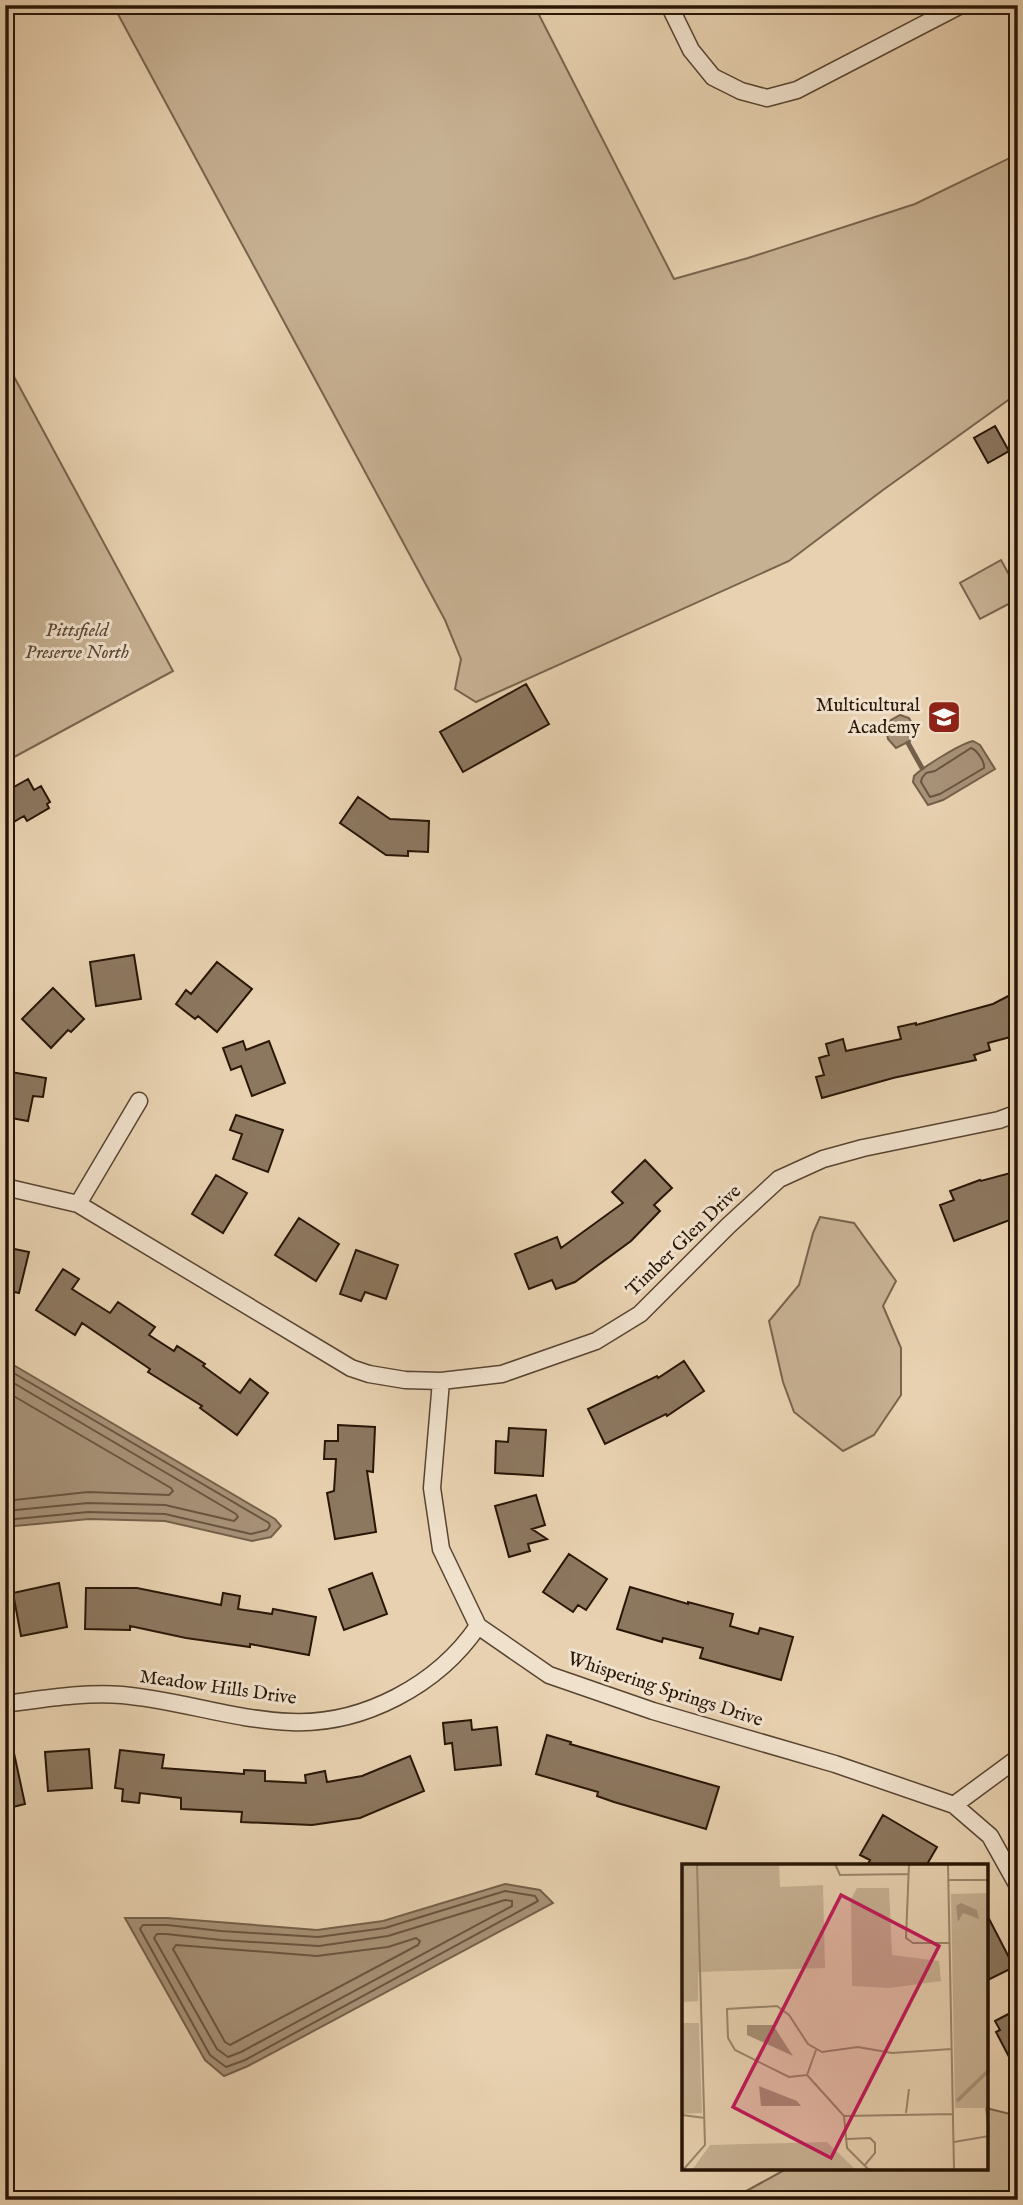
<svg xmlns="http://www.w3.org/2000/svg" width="1023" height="2205" font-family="'IM FELL English',serif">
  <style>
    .green { fill: #c7b193; stroke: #78644d; stroke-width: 2 }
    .water { fill: #a79177; stroke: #74604a; stroke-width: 2 }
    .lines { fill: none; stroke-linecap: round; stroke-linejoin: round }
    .shore { stroke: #68543f; stroke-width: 2 }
    .stream { stroke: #74604a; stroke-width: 5 }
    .building { fill: #8c775f; stroke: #281607; stroke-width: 2 }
    .street-casing { stroke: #584531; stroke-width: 19 }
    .street { stroke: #f0e1cc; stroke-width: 16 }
    .labels { text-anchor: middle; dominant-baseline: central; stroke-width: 6; stroke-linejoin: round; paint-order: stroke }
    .park-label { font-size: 19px; font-style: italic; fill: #584431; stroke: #f0e1cc }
    .poi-label { font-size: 19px; fill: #281607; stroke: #f0e1cc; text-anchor: end }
    .street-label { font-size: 19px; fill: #281607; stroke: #f0e1cc }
    .inset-river { fill: none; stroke: #a79177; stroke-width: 3.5 }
    .inset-road { fill: none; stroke: #9b866c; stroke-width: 2 }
    .view { fill: #c2185b; fill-opacity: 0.15; stroke: #c2185b; stroke-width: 3.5 }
    .inset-edge { fill: none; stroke: #281607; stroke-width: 3.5 }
  </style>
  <rect width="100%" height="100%" fill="#e8d1b0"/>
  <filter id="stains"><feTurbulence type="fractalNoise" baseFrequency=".00286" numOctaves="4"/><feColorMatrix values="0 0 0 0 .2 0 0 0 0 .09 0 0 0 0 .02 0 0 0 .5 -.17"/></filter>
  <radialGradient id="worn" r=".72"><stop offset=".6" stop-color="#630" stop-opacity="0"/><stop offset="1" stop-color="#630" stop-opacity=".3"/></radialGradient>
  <path class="green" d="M113,5H534L674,279L748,258L915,204L1018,154V393L883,490L789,561L476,702L455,689L461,659L445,620Z
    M5,360L173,671L5,762Z
    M1001,560L1018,591V599L980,619L960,583Z
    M820,1217L854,1223L896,1281L883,1306L901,1348V1395L874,1435L843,1451L794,1412L783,1382L769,1321L799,1285L813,1233Z
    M986,2108L1018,2116V2200H730L788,2168H986Z"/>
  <path class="water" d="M900,715L909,718L916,731L910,741L896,748L888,739L886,729L891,720Z
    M973,741L980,745L995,769L943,800L928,805L913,782L914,776C923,767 960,744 973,741Z
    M5,1360L275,1519L281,1526L271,1537L252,1541L165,1521L89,1519L5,1527Z
    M505,1884L540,1890L553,1903L248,2066L224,2076L205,2060L125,1918H167L317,1930L383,1921Z"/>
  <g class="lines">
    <path class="shore" d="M971,748C977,750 985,762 984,768L940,794L930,797L921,782L922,778L926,773L935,771Z
      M5,1368L269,1523L270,1526L267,1530L251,1534L165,1514L88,1512L5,1520
      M5,1378L236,1514L238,1517L234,1521L165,1505L88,1503L5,1511
      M5,1391L171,1488L173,1491L169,1495L88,1492L5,1501
      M505,1891L535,1896L538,1901L245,2060L226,2067L210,2055L140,1929L143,1925H167L221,1931L318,1937L385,1928Z
      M505,1900L512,1901V1906L241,2052L228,2057L217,2049L154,1938L157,1934H166L221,1940L319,1946L388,1936Z
      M416,1938L420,1941L418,1945L230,2045L225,2042L173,1949L176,1945L317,1956L388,1947Z"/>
    <path class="stream" d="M908,743L922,768"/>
  </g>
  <path class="building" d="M995,426L1009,451L988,463L974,438Z
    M526,684L549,724L463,772L440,732Z
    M28,779L34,790L41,786L50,802L47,804L49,808L27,821L24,816L5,827V792Z
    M358,797L390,819L429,821L428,852L408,851V856L386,855L340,823Z
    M134,955L141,999L96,1006L90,962Z
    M217,962L252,989L217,1032L198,1016L195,1019L176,1004L186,990L191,994Z
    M53,988L84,1019L71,1032L68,1030L51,1048L22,1019Z
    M1018,991V1035L988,1043L990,1050L974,1055L976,1060L893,1078L822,1098L816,1077L824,1075L819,1058L829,1055L826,1044L843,1039L846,1051L901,1039L898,1027L916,1023V1025L993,1004Z
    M243,1041L246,1050L269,1041L285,1083L252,1096L241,1066L231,1070L223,1048Z
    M5,1071L46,1078L43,1097L33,1096L28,1121L5,1117Z
    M236,1115L283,1130L268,1172L233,1159L242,1134L230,1130Z
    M645,1160L672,1188L654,1205L660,1211L631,1241L575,1282L556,1289L552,1280L529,1289L515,1254L557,1237L561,1248L623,1203L612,1192Z
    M1018,1171V1217L954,1241L940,1205L954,1200L950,1191L980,1180L981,1181Z
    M216,1175L247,1193L223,1233L192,1214Z
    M299,1218L339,1244L316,1281L275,1255Z
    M5,1247L29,1252L19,1293L5,1290Z
    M356,1250L398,1265L386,1299L365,1292L361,1301L340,1294Z
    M63,1269L79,1279L72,1289L110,1313L118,1302L155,1327L149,1335L174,1351L177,1346L205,1364L203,1366L240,1393L250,1379L268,1393L237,1435L200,1408L202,1406L148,1372L150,1369L82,1323L75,1335L36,1310Z
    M684,1361L704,1391L667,1416L666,1414L605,1444L588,1409L657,1376L658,1378Z
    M338,1425L375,1427L373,1472L367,1471L376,1532L335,1539L327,1493L334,1491L336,1459H324L325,1441H338Z
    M509,1428L546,1430L543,1476L495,1473L496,1441L508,1442Z
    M536,1495L545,1525L532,1529L547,1539L528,1544L530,1551L509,1557L495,1506Z
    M569,1554L607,1579L586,1610L578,1605L573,1612L543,1592Z
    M372,1573L387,1614L344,1630L329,1589Z
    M59,1583L67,1627L21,1636L13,1593Z
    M630,1587L688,1604V1602L733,1614L730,1626L758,1634L760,1628L793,1637L781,1680L700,1658L703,1648L663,1638L662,1642L617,1629Z
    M86,1588H137L221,1605L223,1593L240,1596L238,1609L272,1614L273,1609L316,1617L309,1655L250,1644V1647L186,1638L130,1626V1630L85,1629Z
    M471,1720L472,1730L497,1727L501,1765L455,1770L452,1743L445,1744L443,1723Z
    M547,1735L571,1742L570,1744L719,1787L706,1829L614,1802L597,1796L598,1792L536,1774Z
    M12,1744L25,1804L5,1809V1745Z
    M89,1749L92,1788L48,1791L45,1752Z
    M120,1750L164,1755L162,1768L244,1774V1770L265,1771V1781L306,1783L305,1775L325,1771L327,1782L362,1776L410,1756L424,1791L360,1818L312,1825L241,1822L242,1812L181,1809V1798L140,1793L139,1803L122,1801L123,1789L115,1788Z
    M883,1815L937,1847L926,1866H867L870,1860L860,1855Z
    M986,1913L1014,1967L986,1981Z
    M1018,2009V2074L996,2032L1000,2030L995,2021Z"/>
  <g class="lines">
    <g class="street-casing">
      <path id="street" d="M669,5L691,50L713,77L741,91L767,98L797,90L961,5
        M5,1187L78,1204L351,1368L369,1374L405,1380L441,1381L502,1374L596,1341L640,1314L728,1226L779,1179L823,1159L863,1148L999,1120L1018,1113
        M78,1204L139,1101
        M441,1381L432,1488L441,1549L478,1626L549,1675L653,1711L835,1764L954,1805L990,1836L1018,1886
        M5,1704C44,1699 83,1692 122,1695C179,1700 234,1720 291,1722C363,1725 438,1685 478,1626
        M954,1805L1018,1758"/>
    </g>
    <use href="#street" class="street"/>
  </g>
  <defs>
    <g id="school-square" transform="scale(1.75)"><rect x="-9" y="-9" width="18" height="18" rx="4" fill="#8f2418" stroke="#f0e1cc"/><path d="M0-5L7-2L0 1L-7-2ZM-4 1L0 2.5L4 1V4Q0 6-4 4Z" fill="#fff"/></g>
  </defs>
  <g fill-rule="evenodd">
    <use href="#school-square" x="944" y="717"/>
  </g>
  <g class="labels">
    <g class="park-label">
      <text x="77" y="631">Pittsfield<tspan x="77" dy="22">Preserve North</tspan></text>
    </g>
    <g class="poi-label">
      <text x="920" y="706">Multicultural<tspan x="920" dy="22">Academy</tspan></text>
    </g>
    <g class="street-label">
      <text transform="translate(684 1241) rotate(-44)">Timber Glen Drive</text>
      <text transform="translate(218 1688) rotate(8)">Meadow Hills Drive</text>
      <text transform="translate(665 1690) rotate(18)">Whispering Springs Drive</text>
    </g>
  </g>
  <g transform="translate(682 1864)">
    <rect width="306" height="306" fill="#e8d1b0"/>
    <path d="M0,0H97L98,23L141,21L143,104L16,108V137L1,138V159H17L20,249L0,250ZM175,24H207L210,91L257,97L259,117L207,124L170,122L169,35ZM306,29V244H273L269,30ZM145,278L174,306H10L28,281Z" fill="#c7b193"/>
    <path d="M279,39L295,46L297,55L281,49L276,58L274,42ZM65,161H91L111,192L65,171ZM77,222L115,237L119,242H79Z" fill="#a79177"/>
    <path class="inset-river" d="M275,237L307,206"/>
    <path class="inset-road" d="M153,0L158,11L227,10M227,0L224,74L231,79H267M266,0L272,306M266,16H307M134,186L125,211L162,252L165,284L187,306M125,211L107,213L53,186L46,174L45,145L95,142L107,151L126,180L140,188L176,183L210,189L269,185M304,244L307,267M224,249L227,225M0,251L23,254M162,252L271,250M165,275L188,274L193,279V289L182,302M272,278L307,272M1,306L23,281L15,0"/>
    <path class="view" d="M159,31L257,82L149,294L51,243Z"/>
    <rect width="306" height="306" class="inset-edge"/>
  </g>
  <rect width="1023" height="2205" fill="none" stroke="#e8d1b0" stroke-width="28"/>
  <rect x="7" y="7" width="1009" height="2191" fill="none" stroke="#281607" stroke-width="3.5"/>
  <rect x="14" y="14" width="995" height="2177" fill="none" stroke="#281607" stroke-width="2"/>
  <rect width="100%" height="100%" filter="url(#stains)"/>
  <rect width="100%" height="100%" fill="url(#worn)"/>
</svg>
